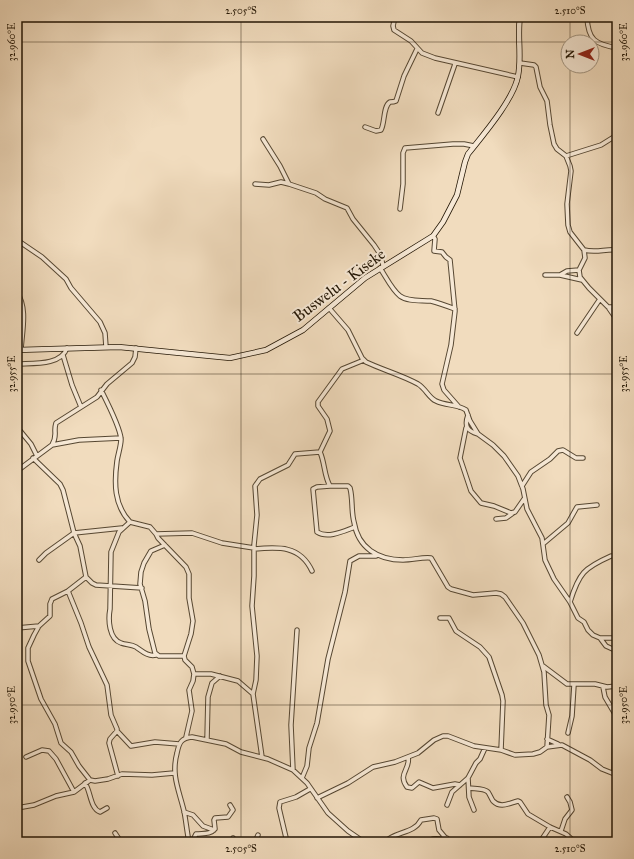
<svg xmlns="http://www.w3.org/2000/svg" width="634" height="859" font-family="'IM FELL Great Primer',serif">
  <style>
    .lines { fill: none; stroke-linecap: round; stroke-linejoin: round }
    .minor-casing { stroke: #564732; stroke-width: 5.5 }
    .secondary-casing { stroke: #221504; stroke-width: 6 }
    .minor { stroke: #f6e8d5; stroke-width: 3.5 }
    .secondary { stroke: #f6e8d5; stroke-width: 4.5 }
    .ticks { fill: none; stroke: #221504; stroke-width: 1; stroke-opacity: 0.45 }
    .labels { text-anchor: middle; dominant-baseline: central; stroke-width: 4; stroke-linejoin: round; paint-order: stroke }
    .street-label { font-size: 16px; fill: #221504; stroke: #f6e8d5 }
    .neatline { fill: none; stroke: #221504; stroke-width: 1.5 }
    .ticks-label { font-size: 10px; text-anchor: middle; fill: #221504 }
  </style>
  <rect width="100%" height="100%" fill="#f1dcbe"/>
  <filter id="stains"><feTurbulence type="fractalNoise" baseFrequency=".005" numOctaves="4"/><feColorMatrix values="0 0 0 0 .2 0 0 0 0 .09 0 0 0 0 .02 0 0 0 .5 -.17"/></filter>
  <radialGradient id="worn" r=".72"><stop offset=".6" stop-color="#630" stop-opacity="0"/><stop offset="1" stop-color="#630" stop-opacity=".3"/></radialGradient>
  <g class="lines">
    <g class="minor-casing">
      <path id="minor" d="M395,17L393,26L394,30L411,41L422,53L435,58L518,77
        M587,17C588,40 595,44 617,48
        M520,63L534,65L536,67L540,87L547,101L550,125L554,144L557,149L566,156L570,166L571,171L567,204L568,225L570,232L584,250L585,258L579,270L580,277L589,288L608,307L617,320
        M438,113L455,64
        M365,127L376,131L381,130C385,123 383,106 390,102C392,102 394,102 396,101L404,76L417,49
        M263,139L280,166L289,184L316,193L325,199L347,208L353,219L374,245L380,254L383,265
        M566,156L601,145L617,135
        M255,184L269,185L281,182L289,184
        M400,209L403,184V153L405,148L453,144H464L474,146
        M433,236L435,239L434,251L442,252L446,257L450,260L455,311L451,345L442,384L444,390L459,407
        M17,240L42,257L66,279L71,288L100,322L105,333L106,347
        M584,250C596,253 605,249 617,250
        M380,268C386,277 392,290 400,296C408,302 421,300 431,301C439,303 447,306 455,309
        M545,275H560L567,271L579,270
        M560,275L582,280
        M17,292C28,309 22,331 21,350
        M608,307H617
        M329,308L348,330L362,358L366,362C383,370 402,375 418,384C426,389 429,398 436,401C446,406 458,404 466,410L470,421L478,434L493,445L504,456L518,476L523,489L527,509L542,538L545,560L554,579L570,602L578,618L584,622L588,630L593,635L600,638L606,646L617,651
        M577,333L600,299
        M63,355L72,385L81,407
        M17,364C32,363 61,366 67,348
        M101,390C107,402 120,427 121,439C121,446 118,454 117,461C114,483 114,505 130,522L150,527L156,534L192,533L222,543L254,548
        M468,415C464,426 467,431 478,434
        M17,427L31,444L37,456
        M466,428L460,458L471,491L481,503L494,506L511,513L515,512L524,499
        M52,445L79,440L121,438
        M320,452C325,463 324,476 330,486H348L350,488C353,499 351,511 354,522C358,548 378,560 403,560C413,560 422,557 431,558L448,587L451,589L473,595L496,593L501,594L505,597L523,623L539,655L544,672L546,705L549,715L547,747
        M33,458L60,484L63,490L74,533L80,546L86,577L92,583L96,585L142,588
        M17,471L52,445C58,435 53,432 56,423L97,397L107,384L132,363L135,357L136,348
        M330,486L317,487L313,489L317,532C328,539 344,531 355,527
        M522,486L531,472L550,459L558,451L563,450L576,458H583
        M496,519L506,518L513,513
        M130,522L119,532L111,552L110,609C108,620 109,639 121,643C126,645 131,644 136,647C142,651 148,657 156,655
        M156,534L158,538L186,567L189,574V598L193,621L191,634L184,656L185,660L192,667L194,674L193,681L189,690L192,711L186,737
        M543,544L568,523L577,507L597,505
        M165,545L151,551L144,563L141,572L140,584L145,601L149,629L155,653L159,656H184
        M254,549C278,547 300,545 312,571
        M39,560L46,553L74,533L122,528
        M86,577L68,591L52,599L50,604V616L39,626L34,635L28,648V661L41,699L55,724L61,743L71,752L79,766L90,780L95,781L108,779L122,774L152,775L174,773
        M68,591L81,623L89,647L107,685L111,715L117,729V731L110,739L109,743L118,776
        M570,602C579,573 584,568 611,556
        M440,618H449L456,631L480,647L489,657L502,695L503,701L501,750
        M17,628L39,626
        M600,638H613L617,633
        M543,666L567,684H595L607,687L617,686
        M194,674H211L238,681L253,694
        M603,687L605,697L615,714L614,774
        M117,731L131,746L155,742L179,744
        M568,733L572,716L574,685
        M207,739L208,697L212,683L220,676
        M547,739L558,744
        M26,757L42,750L49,751L56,759L74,792
        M262,757L253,694L256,680L257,656L252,606L254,576V545L257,515L255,486L260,479L288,465L295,454L320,452L330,431L327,419L318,406V402L342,369L364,360
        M408,757C411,769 397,774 407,787L412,788L419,782L433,788L455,784L460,785
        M293,770L291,725L297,630
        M302,778L307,766L309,748L317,723L328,659L345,592L350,561L359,556H376
        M468,778L469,797L474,810
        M85,783C91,792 90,808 100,812L107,808
        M469,788C474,789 484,788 488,792C490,795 491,798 493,801C501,809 509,803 518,801L520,802L528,814L550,827L566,834L575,842
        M317,798L348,783L373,767L395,762L418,753L434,740L443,736H448L474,746L501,750L515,755L533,754L540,752L547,747L562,745L590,760L602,769L617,775
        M447,805L452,792L468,778L476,763L480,759L485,748
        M17,808L34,805L56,796L74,792L90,780
        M184,812L193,815L203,826L214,830
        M561,831L565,819L572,810L570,802L567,797
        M115,833L121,842
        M189,842C187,832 186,821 184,811C179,790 171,775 177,753C179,743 181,738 192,737L226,744L241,752L268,759L293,770L307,783L328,813L348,831L364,842
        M192,842L196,834C203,833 210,835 215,829L214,820L215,818L228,817L233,810L230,805
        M232,842L233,838
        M255,842L258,835
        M287,842L279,808L280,802L296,797L310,789
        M385,842C395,831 414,834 421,820L434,818L437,819L439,830L449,842
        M427,842L433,839L447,838
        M540,842L550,827
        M614,842L617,838"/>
    </g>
    <g class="secondary-casing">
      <path id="secondary" d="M17,350L119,347L230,358L266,350L303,330L365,278L433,236L443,222L457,195L465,162L468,154C483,135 514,99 518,76C522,57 517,36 520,17"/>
    </g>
    <use href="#minor" class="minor"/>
    <use href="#secondary" class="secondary"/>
  </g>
  <path class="ticks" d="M241,17V842M570,17V42M17,42H568M592,42H617M570,66V842M17,374H617M17,705H617"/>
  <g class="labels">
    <g class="street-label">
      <text transform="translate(339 285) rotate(-37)">Buswelu - Kiseke</text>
    </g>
  </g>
  <rect width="634" height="859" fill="none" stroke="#f1dcbe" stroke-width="44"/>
  <g transform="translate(580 54) rotate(270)"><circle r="19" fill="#f6e8d5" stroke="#a19481"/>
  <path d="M0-3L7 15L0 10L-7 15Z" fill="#8f2418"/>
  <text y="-6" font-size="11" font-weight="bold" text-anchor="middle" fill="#221504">N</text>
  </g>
  <rect x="22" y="22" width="590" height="815" class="neatline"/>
  <g class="ticks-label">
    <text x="241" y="14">2.505°S</text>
    <text x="570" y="14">2.510°S</text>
    <text transform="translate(623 42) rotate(-90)" y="4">32.960°E</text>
    <text transform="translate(11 42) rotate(-90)" y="4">32.960°E</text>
    <text transform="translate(623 374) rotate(-90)" y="4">32.955°E</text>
    <text transform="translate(11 374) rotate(-90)" y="4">32.955°E</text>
    <text transform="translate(623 705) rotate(-90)" y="4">32.950°E</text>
    <text transform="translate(11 705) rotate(-90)" y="4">32.950°E</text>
    <text x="241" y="852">2.505°S</text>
    <text x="570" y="852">2.510°S</text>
  </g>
  <rect width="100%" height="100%" filter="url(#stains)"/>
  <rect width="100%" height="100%" fill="url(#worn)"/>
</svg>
